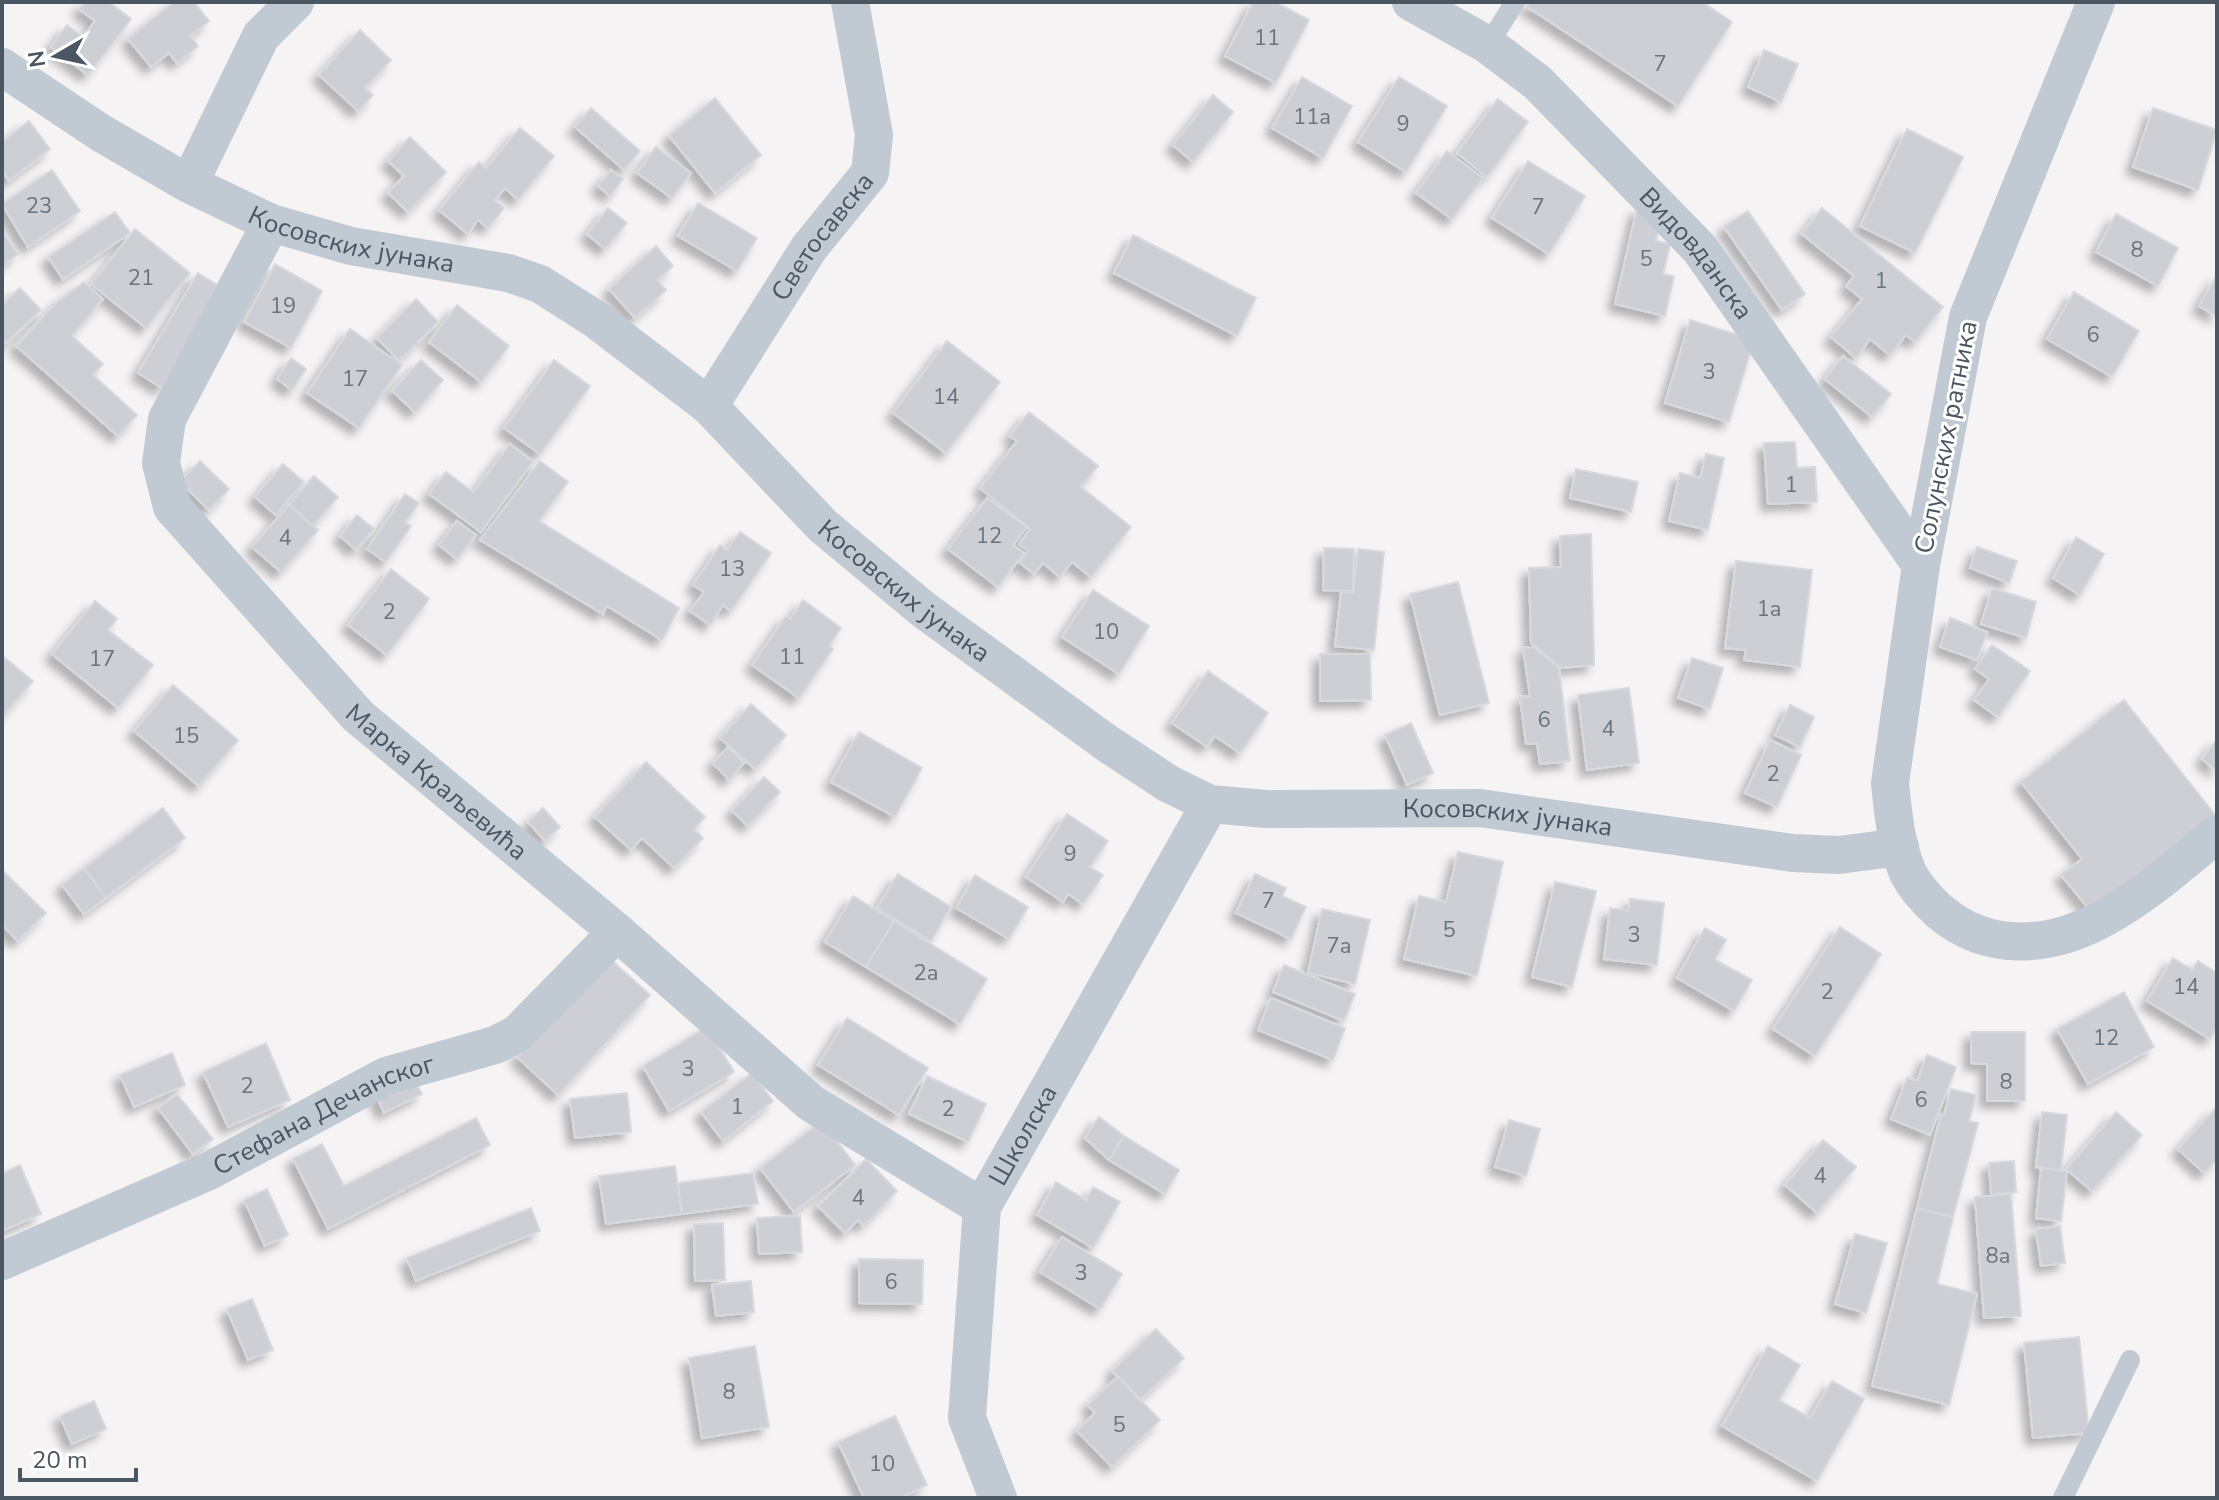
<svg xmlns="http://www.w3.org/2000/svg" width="2219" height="1500" font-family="'Nunito Sans',sans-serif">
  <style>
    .building { fill: #cdcfd5; stroke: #d7d9de; stroke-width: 2; filter: url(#shadow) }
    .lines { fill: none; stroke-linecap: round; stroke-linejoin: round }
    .lane { stroke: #c1cad2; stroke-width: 20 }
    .street { stroke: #c1cad2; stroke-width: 38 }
    .labels { text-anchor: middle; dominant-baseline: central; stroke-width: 6; stroke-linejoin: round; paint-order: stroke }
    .number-label { font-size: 22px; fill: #6b747e }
    .street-label { font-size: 26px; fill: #4a5661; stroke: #fff }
  </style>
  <defs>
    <filter id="shadow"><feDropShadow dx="-7" dy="7" stdDeviation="4" flood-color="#0004"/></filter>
  </defs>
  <rect width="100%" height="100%" fill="#f5f3f3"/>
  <path class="building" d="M85,2H109L131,19L88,75L51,47L67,25L83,37L95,21L79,9Z
    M174,2H194L209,21L190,36L198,46L177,63L169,53L151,67L128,39Z
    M1253,2H1275L1309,20L1276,83L1225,56Z
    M1529,2H1702L1732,22L1678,106L1526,6Z
    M360,30L391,60L365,88L373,95L358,111L319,75Z
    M1764,50L1798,64L1781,102L1748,87Z
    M1302,77L1352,106L1323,158L1272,128Z
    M1399,77L1447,106L1406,172L1358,142Z
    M1213,95L1233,112L1193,162L1173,145Z
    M715,98L761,155L715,193L669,136Z
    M1498,99L1528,122L1487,177L1457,153Z
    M591,108L640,151L624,170L575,127Z
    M2153,108L2217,130L2198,190L2133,167Z
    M29,121L50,149L9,181L2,171V142Z
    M520,128L554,156L518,200L505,188L495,200L504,208L488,228L478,220L468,234L439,210L479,162L486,168Z
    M1907,129L1963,157L1915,253L1860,226Z
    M410,137L446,172L408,212L388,193L404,176L388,161Z
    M656,147L691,173L672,198L637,173Z
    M1447,151L1483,178L1452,219L1416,193Z
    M1528,161L1585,196L1549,254L1492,218Z
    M52,170L80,211L28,247L2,204Z
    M611,170L623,179L610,196L598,186Z
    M698,203L757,238L737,271L678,236Z
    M608,208L627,223L605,249L587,234Z
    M1637,208L1662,214L1656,241L1670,244L1663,274L1674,276L1665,316L1615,304Z
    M1822,208L1943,307L1915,342L1906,335L1890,355L1870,339L1856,358L1831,337L1862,299L1846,286L1854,276L1802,234Z
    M1748,211L1805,294L1782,310L1724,227Z
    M115,212L130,233L63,279L48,257Z
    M2116,214L2178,248L2158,286L2096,252Z
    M135,229L190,273L146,328L91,284Z
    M2,231L18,254L2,266Z
    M1133,235L1256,298L1237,336L1114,273Z
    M656,246L673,266L657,280L666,290L635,318L609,289Z
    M275,264L322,291L291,348L244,322Z
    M198,273L222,288L162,388L138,373Z
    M2217,275V316L2199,306Z
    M84,282L103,299L72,336L103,364L93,375L137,415L118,436L16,346L57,302Z
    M20,288L41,310L6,343L2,339V305Z
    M2074,292L2139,331L2112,377L2047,339Z
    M416,299L438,322L399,361L377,338Z
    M457,305L509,346L481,382L429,342Z
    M1690,320L1754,340L1729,422L1665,403Z
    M350,329L402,365L359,428L307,393Z
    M947,341L1000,382L946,453L893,413Z
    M1843,356L1891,394L1872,417L1825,379Z
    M291,358L306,369L292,390L277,379Z
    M421,360L443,380L415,412L392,391Z
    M554,360L590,386L540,454L504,428Z
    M1029,412L1098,466L1081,487L1131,527L1091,577L1072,562L1060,577L1043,563L1034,574L1019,562L1028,551L1019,544L1030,529L980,488L1017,441L1010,436Z
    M1795,442L1797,468L1815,467L1817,502L1768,504L1764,443Z
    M510,444L533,462L481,532L429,494L446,472L473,492Z
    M1706,454L1724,458L1708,530L1669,521L1680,473L1700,478Z
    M200,461L229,489L209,510L180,482Z
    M540,461L568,482L539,521L679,608L662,640L607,606L603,614L480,540Z
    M283,464L304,482L276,515L255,497Z
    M1576,469L1638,482L1631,512L1570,498Z
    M314,476L338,497L313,526L289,505Z
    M405,494L419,503L405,523L411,526L386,562L367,549Z
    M987,498L1027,527L1013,545L1024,553L998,587L948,549Z
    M289,505L318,530L281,572L252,547Z
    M357,515L374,529L356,550L340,536Z
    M457,521L476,535L457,559L439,545Z
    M740,532L771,553L731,611L723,605L710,625L690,611L704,592L693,585L720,545L727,550Z
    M1591,534L1594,665L1561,668L1531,643L1529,568L1561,567L1560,536Z
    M2076,537L2104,554L2080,595L2053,578Z
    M1977,547L2017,561L2009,583L1970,568Z
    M1324,548L1354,549L1353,591L1323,590Z
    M1358,549L1384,552L1374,650L1335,646L1341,592L1353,593Z
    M1736,561L1812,570L1800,667L1744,660L1746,650L1725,648Z
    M391,569L429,599L387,655L348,625Z
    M1458,582L1489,703L1440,715L1410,594Z
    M1992,588L2036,602L2026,638L1981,624Z
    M1093,590L1149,626L1119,674L1062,637Z
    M803,600L841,628L829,646L833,649L799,698L752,665L786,616L790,619Z
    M95,601L117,619L108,630L153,665L118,708L52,654Z
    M1950,618L1987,632L1977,660L1940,647Z
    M1992,645L2030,671L1998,717L1974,700L1989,679L1975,669Z
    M1534,647L1559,668L1570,761L1540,764L1537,743L1526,744L1520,697L1530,696L1523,648Z
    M1320,654H1370L1371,700L1320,701Z
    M5,658L33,681L2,717V662Z
    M1692,658L1723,668L1710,709L1678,698Z
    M1208,671L1268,713L1240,753L1215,736L1207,747L1172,723Z
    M173,685L238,740L199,786L134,731Z
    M1629,688L1639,763L1587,770L1578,695Z
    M2124,700L2216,816L2093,914L2061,875L2082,859L2021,782Z
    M751,704L786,735L755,769L720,738Z
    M1790,705L1814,717L1800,747L1775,735Z
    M1411,723L1433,773L1407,785L1385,735Z
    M859,732L922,768L895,817L831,782Z
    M2217,739V771L2202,759Z
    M1770,740L1801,755L1777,807L1745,793Z
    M728,747L744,763L729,780L713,763Z
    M646,762L705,817L694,829L703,838L674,868L642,838L631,850L595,817Z
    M764,777L780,792L748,826L732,811Z
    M163,808L185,838L106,898L84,868Z
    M543,808L560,827L545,841L528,822Z
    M1067,814L1108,841L1090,867L1103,875L1083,904L1068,894L1063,902L1026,877Z
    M1458,852L1503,862L1477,976L1404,959L1419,896L1446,902Z
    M84,868L106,898L84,914L62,885Z
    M2,870L46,913L18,941L2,925Z
    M898,874L951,907L931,941L877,908Z
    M1255,874L1286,888L1282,896L1306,907L1291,939L1236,913Z
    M975,875L1028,907L1009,939L956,908Z
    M1555,882L1596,891L1572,987L1532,977Z
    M853,896L894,921L866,967L825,942Z
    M1630,899L1664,903L1657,965L1604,959L1610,908L1629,911Z
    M1322,909L1370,920L1355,984L1308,973Z
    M894,921L987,979L960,1024L866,967Z
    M1840,927L1881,954L1815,1056L1773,1029Z
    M1705,928L1726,940L1715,960L1752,980L1734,1011L1677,978Z
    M608,957L650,995L558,1095L517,1057Z
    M2173,958L2192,970L2198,961L2217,973V1028L2210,1039L2147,1001Z
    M1284,965L1355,994L1344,1021L1273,992Z
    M2124,992L2154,1047L2088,1084L2057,1029Z
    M1271,998L1345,1028L1333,1060L1258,1030Z
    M847,1018L928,1068L899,1115L818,1065Z
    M707,1027L734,1072L669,1111L643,1066Z
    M1971,1032H2025V1101H1987V1064L1971,1063Z
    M266,1043L290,1100L228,1127L203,1072Z
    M172,1053L185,1085L134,1107L120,1075Z
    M1927,1055L1956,1067L1930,1135L1891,1119L1907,1078L1917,1081Z
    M752,1073L773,1101L723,1141L701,1112Z
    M412,1075L422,1094L384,1113L375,1093Z
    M927,1076L986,1104L968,1142L909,1114Z
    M1951,1089L1976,1095L1969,1121L1978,1123L1953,1217L1917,1208L1941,1114L1944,1115Z
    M627,1093L631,1132L575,1138L570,1099Z
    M177,1094L213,1139L193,1154L158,1108Z
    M2217,1107V1159L2204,1173L2178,1149Z
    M2042,1112L2067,1115L2061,1170L2036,1167Z
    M2116,1112L2142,1135L2092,1191L2066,1169Z
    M1099,1117L1124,1136L1109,1160L1085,1138Z
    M476,1118L490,1145L328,1229L293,1159L322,1144L344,1186Z
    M1509,1120L1540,1129L1526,1176L1495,1167Z
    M822,1121L855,1165L794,1212L760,1168Z
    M1124,1136L1179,1170L1165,1194L1109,1160Z
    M1823,1140L1856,1167L1817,1213L1785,1185Z
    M866,1159L897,1191L863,1226L858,1220L845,1233L818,1206Z
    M2014,1161L2016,1192L1991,1194L1989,1163Z
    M20,1165L41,1214L2,1231V1174Z
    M675,1166L682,1214L606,1224L599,1176Z
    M2041,1168L2067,1171L2061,1221L2036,1218Z
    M753,1173L758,1204L682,1214L678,1183Z
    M1056,1182L1086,1200L1093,1187L1120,1202L1093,1248L1037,1215Z
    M267,1189L288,1235L265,1246L244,1200Z
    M2011,1194L2021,1316L1984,1318L1975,1197Z
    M531,1208L540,1231L416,1281L407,1258Z
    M1917,1208L1953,1217L1937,1284L1977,1294L1949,1405L1872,1386Z
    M800,1216L802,1252L759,1254L757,1218Z
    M723,1223L725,1280L695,1281L694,1224Z
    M2060,1226L2065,1263L2041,1266L2036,1229Z
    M1855,1234L1887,1243L1866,1313L1835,1304Z
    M1062,1237L1122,1274L1100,1309L1040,1272Z
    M859,1259L923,1260L922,1304L859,1303Z
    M751,1281L754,1312L716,1316L712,1285Z
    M252,1299L273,1350L248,1360L227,1309Z
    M1156,1329L1184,1358L1140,1400L1112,1371Z
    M2079,1337L2089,1433L2033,1438L2024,1343Z
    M755,1346L769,1427L702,1438L689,1358Z
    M1768,1346L1800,1365L1779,1400L1810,1418L1832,1381L1864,1399L1817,1481L1722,1426Z
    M1118,1376L1160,1420L1112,1467L1077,1431L1095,1413L1088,1405Z
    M94,1401L106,1429L72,1444L60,1416Z
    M895,1416L927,1485L900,1498H864L838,1442Z"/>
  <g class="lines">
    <path class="lane" d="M1488,45L1515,2
      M2063,1498L2130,1360"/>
    <g class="street">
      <path id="s1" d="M1411,2L1488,45L1538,83L1700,249L1921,565"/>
      <path d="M2096,2L1968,317L1921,565L1890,783C1893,813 1896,845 1908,873C1915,887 1927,900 1939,911C1988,953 2050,948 2104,918C2145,896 2181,863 2217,834"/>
      <path id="s2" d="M2,67L101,133L189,184L271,223L351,246L508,273L540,284L595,319L709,406L823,526L924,610L1108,744L1169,784L1210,804L1266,809L1480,808L1793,853L1839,855L1900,847"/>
      <path d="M189,184L261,36L295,2"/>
      <path id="s3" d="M271,223L167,419L161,463L172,507L358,716L617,932L811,1103L982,1207"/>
      <path id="s4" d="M709,406L809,248L870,173L874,135L850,2"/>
      <path id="s5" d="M2,1261L209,1171L386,1076L495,1045L517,1034L617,932"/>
      <path id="s6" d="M998,1498L967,1418L982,1207L1210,804"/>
    </g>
  </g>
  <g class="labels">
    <g class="number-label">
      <text x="1267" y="38">11</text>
      <text x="1660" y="64">7</text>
      <text x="1312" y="117">11a</text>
      <text x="1403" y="124">9</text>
      <text x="39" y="206">23</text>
      <text x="1538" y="207">7</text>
      <text x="2137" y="250">8</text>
      <text x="1646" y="259">5</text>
      <text x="141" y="278">21</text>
      <text x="1881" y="281">1</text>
      <text x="283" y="306">19</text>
      <text x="2093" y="335">6</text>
      <text x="1709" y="372">3</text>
      <text x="355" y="379">17</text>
      <text x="946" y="397">14</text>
      <text x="1791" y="485">1</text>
      <text x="989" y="536">12</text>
      <text x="285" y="538">4</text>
      <text x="732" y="569">13</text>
      <text x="1769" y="609">1a</text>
      <text x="389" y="612">2</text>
      <text x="1106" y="632">10</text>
      <text x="792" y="657">11</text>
      <text x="102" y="659">17</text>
      <text x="1544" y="720">6</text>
      <text x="1608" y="729">4</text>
      <text x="186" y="736">15</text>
      <text x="1773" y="774">2</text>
      <text x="1070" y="854">9</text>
      <text x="1268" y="901">7</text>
      <text x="1449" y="930">5</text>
      <text x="1634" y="935">3</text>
      <text x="1339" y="946">7a</text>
      <text x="926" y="973">2a</text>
      <text x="2186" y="987">14</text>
      <text x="1827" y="992">2</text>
      <text x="2106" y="1038">12</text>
      <text x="688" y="1069">3</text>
      <text x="2006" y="1082">8</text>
      <text x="247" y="1086">2</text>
      <text x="1921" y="1100">6</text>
      <text x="737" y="1107">1</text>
      <text x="948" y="1109">2</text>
      <text x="1820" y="1176">4</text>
      <text x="858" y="1198">4</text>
      <text x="1998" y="1256">8a</text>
      <text x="1081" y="1273">3</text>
      <text x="891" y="1282">6</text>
      <text x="729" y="1392">8</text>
      <text x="1119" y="1425">5</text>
      <text x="882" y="1464">10</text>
    </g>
    <g class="street-label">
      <text stroke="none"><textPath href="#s4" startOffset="204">Светосавска</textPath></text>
      <text stroke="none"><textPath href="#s2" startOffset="394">Косовских јунака</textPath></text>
      <text stroke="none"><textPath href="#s1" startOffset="384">Видовданска</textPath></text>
      <text transform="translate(1946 437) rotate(-79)">Солунских ратника</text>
      <text stroke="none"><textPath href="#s2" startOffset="1066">Косовских јунака</textPath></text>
      <text stroke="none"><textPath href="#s3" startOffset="694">Марка Краљевића</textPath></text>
      <text stroke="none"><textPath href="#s2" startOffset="1738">Косовских јунака</textPath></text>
      <text stroke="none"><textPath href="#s5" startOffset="354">Стефана Дечанског</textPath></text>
      <text stroke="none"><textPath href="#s6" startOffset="380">Школска</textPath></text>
    </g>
  </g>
  <rect width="2219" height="1500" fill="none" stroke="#4a5661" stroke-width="8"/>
  <g transform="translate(56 56) rotate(261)" stroke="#ffffff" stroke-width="6" paint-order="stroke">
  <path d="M0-6L14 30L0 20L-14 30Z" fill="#4a5661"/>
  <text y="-12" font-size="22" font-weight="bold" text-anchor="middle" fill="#4a5661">N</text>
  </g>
  <path d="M20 1468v12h116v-12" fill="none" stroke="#4a5661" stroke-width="4"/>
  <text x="32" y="1468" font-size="24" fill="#4a5661" stroke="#ffffff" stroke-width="6" paint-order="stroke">20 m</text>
</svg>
